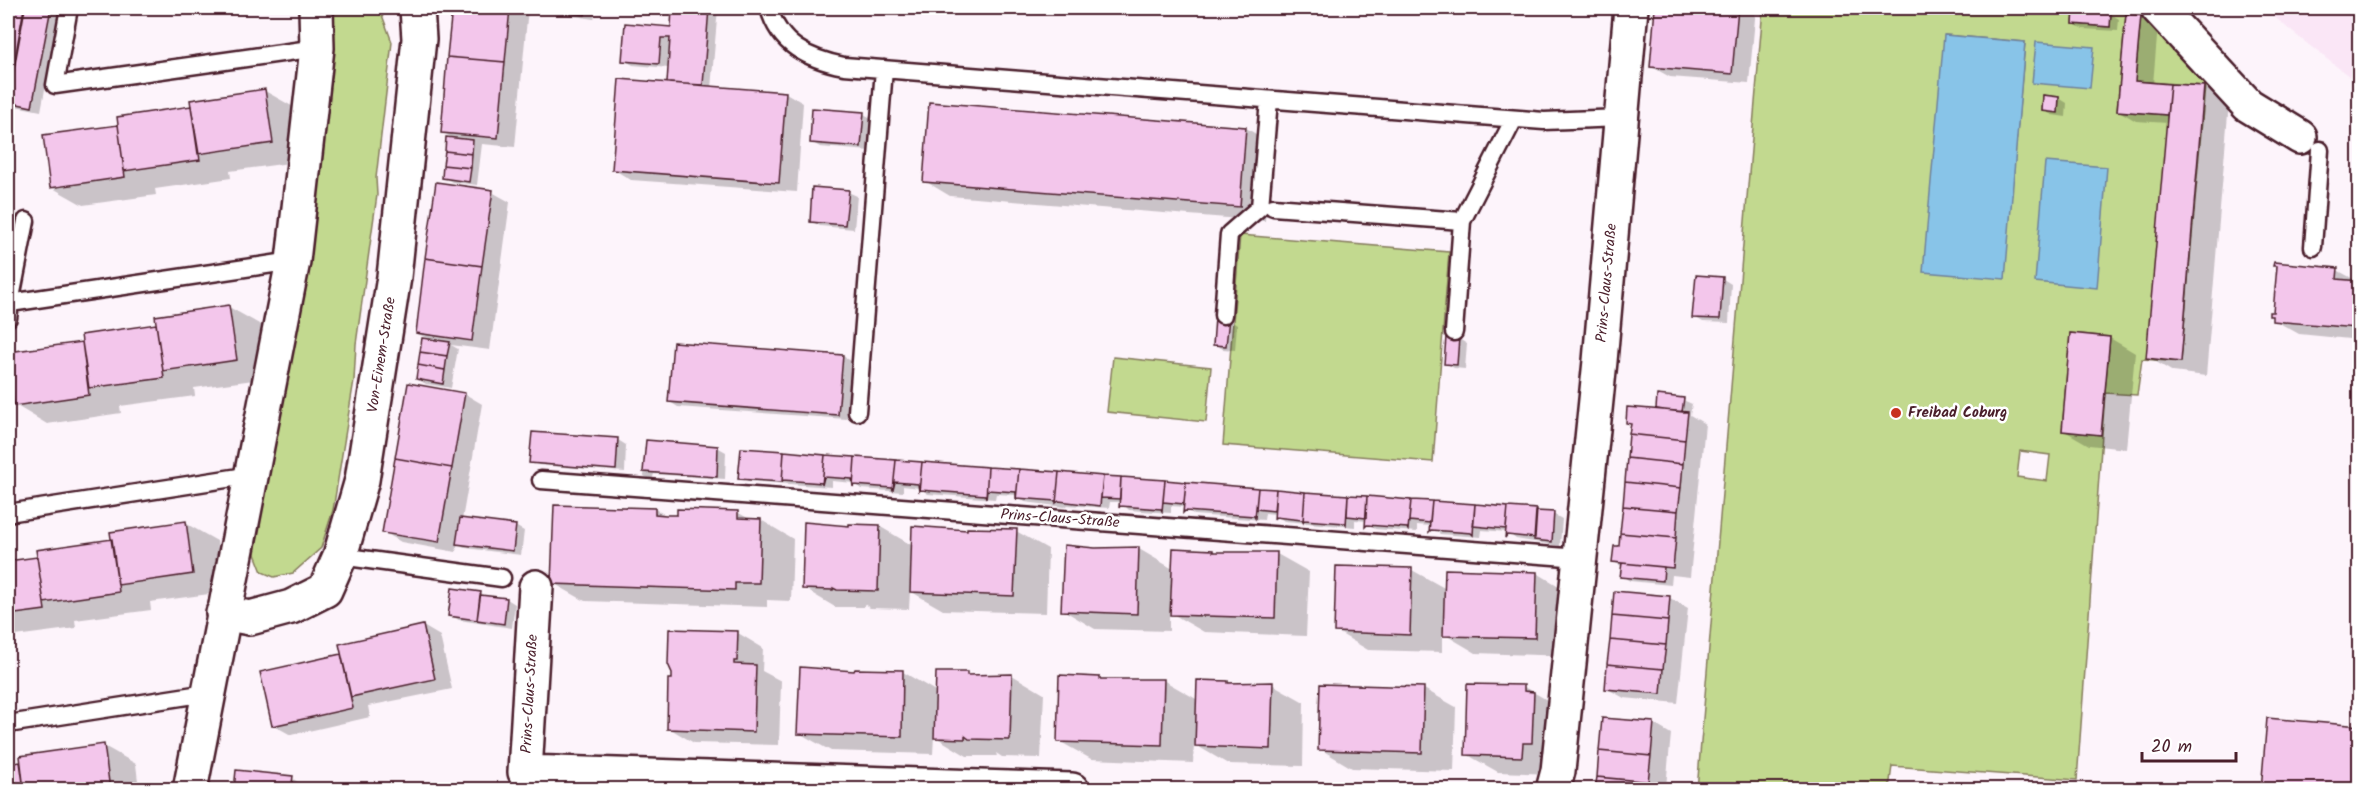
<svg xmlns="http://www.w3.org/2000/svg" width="2367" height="797" font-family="Kalam,sans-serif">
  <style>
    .built { fill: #fae6f6 }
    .green { fill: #c2d98f; stroke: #867c5d; stroke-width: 1.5; fill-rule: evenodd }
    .water { fill: #88c4e8; stroke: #6f829c; stroke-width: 1.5 }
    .shadow { fill: #0003 }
    .building { fill: #f3c6eb; stroke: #4a1f2b; stroke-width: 1.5 }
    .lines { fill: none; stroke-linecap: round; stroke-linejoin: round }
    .lane-casing { stroke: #4a1f2b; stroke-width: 21 }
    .street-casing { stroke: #4a1f2b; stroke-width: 38 }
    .lane { stroke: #fff; stroke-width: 16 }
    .street { stroke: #fff; stroke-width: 33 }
    .poi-dot { fill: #c8321e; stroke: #fff; stroke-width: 2 }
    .labels { text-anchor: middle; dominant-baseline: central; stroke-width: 5; stroke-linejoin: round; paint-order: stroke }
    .street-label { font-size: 15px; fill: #4a1f2b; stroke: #fff }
    .poi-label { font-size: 15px; font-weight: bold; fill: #4a1f2b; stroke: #fff; text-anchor: start }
  </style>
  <rect width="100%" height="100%" fill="#fdf4fb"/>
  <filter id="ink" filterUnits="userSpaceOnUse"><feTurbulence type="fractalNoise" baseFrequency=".0167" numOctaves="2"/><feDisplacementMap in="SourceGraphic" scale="12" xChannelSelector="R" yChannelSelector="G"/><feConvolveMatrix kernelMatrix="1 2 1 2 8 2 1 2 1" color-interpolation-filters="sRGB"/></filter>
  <g filter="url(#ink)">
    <path class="built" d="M2264,8H2359V84L2291,31Z"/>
    <path class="green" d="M329,8H371L382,15L392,42L376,178L377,195L356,344L354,380L333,510L321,548L293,573L274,577L262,572L255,554L284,363Z
      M1763,8H2045L2149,15L2180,45L2205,86L2181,362L2142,359L2137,395L2105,393L2077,780L1892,766L1889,789L1697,790ZM2074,10L2111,13L2110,27L2073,24ZM2126,14L2141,15L2135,81L2204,86L2181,356L2167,115L2117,111ZM1945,35L2025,42L2004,279ZM2043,95L2059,97L2058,112L2042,111ZM2070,333L2110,337L2101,435L2062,431ZM2020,451L2050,455L2047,481L2017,477Z
      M1240,235L1449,252L1433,462L1223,445Z
      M1113,357L1211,367L1206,422L1107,412Z"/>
    <path class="water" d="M1944,35L2025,42L2005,279L1923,272Z
      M2036,42L2094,47L2090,88L2032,83Z
      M2045,162L2107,167L2097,288L2035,282Z"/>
    <path class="shadow" d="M8,8H60L41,111L15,106L12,120L8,119Z
      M453,8H528L515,147L482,144L477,185L452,182L443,177L456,140L442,132Z
      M532,8H596L594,19L539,11Z
      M674,8H718L711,88L786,93L803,103L797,192L631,180L613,169L672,85L669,68L633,65L624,60L672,29Z
      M1657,8H1756L1749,83L1670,77L1652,67Z
      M2111,14L2119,19L2118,31L2083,29L2074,24Z
      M2140,16L2158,26L2153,84L2204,87L2229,102L2206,376L2173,372L2148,357L2168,123L2136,121L2119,111Z
      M265,91L297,109L304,161L230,171L231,178L155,189L156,195L83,205L51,187L44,137L119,126Z
      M2059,98L2067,103L2066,117L2052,115L2043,110Z
      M864,114L872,119L870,151L820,147L811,142Z
      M1246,128L1271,143L1265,221L950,196L925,181Z
      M492,192L510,202L490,350L451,345L458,349L451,388L426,384L417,379L432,341L417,333Z
      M848,192L857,196L854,229L820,226L811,221Z
      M8,210L22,216L8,293Z
      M2337,270L2359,282L2360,340L2299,334L2274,320V314Z
      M1723,279L1731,284L1729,323L1703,322L1694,317Z
      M229,307L261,325L268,378L194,388L195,396L120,406L121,413L47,424L15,405L8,353L84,343L83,336L158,325Z
      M1229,320L1237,325L1235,350L1223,349L1214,344Z
      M2110,338L2135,353L2126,449L2089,445L2063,430Z
      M1459,339L1467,344L1465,369L1454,368L1445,363Z
      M843,356L851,361L847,419L678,407L670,402Z
      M465,394L482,404L462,520L515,526L524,531L521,555L466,548L458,543L456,552L401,542L384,532Z
      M1659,397L1683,400L1692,404L1690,415L1705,424L1690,577L1672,575L1671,585L1630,581L1622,576L1623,567L1614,562L1620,548L1632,425L1627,422L1658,411Z
      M618,440L626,445L625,472L539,465L531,461Z
      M647,442L717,447L726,452L725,479L654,474L652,480L644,476Z
      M743,450L1553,514L1562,519L1560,546L1516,539L1507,532L1482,530L1481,537L1440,534L1431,526L1417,525V532L1375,529L1367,521L1355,520V527L1284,521L1275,514L1265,513L1264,520L1194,515L1185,507L1171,506V513L1129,510L1121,502H1110L1109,508L1068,505L1065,507L1025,502L1017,495L996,494L995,499L928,494L920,488L903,486V492L862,489L854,483L832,481V487L748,481L739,476Z
      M655,509L667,516L737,512L751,520H761L793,539L791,601L767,600V607L585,601L553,583Z
      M185,523L217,541L224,592L150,602L151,610L75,620L76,628L8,637V562L39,558Z
      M879,526L913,546L968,532L1016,531L1048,549L1046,613L943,610L910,591L909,609L870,608L864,604V607H835L803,588L850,528Z
      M1139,549L1173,569L1174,550L1217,554H1277L1309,572L1306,636L1204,632L1169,612V631L1095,629L1063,610L1094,550Z
      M1412,570L1446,589L1537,573L1569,592L1567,656L1476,653L1442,633V652L1368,650L1336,631Z
      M1616,593L1670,598L1688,608L1678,703L1624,698L1606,688Z
      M480,594L507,599L515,604L512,628L459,620L450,615Z
      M423,626L440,636L452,689L368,706L370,717L291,735L273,725L261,673L343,655Z
      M738,633L763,648L762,671L781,681L779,745L694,743L669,728Z
      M856,671L903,672L937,692L967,674L971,676L1012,675L1044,694L1041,758L1002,757L996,753L997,756H967L934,736L933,754L831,751L799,733Z
      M1100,678L1104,681L1163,680L1198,700L1228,682L1272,684L1304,702L1303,766L1228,764L1194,744L1193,763L1091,759L1059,741Z
      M1524,687L1556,705L1554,774L1498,772L1466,754Z
      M1424,689L1456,707L1454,771L1352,768L1320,749Z
      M1654,724L1671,734L1666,787L1671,790H1597Z
      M104,746L136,764L139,790H8V766Z
      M292,778L309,790H236Z"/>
    <path class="building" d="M8,8H24L8,97Z
      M25,8H51L32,107L8,102Z
      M452,8H510L505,62L447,57Z
      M530,8H587L585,15Z
      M672,8H709L703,85L667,83L670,38H661L659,64L622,61L625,23L671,27Z
      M1655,8H1738L1732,74L1650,67Z
      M2074,9L2111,13L2110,27L2073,24Z
      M2126,14L2141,15L2135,81L2170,84L2167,115L2117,111Z
      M447,57L505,62L498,138L441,133Z
      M619,79L786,92L779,183L612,170Z
      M2170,84L2204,86L2181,362L2146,358Z
      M265,89L273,143L198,154L190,100Z
      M2043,95L2059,97L2058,113L2042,111Z
      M929,102L1246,127L1240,207L923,182Z
      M191,106L200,160L124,171L117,117Z
      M812,108L864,112L861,147L810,143Z
      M118,125L125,177L50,188L43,135Z
      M446,137L473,140L472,154L445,151Z
      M445,151L472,154L471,168L443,165Z
      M443,165L471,168L469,182L442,178Z
      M436,182L493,190L482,266L425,258Z
      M812,187L849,190L845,225L810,222Z
      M8,209L14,210L8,243Z
      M425,258L482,266L472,341L416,333Z
      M2274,262L2338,268L2337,279L2360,281V318L2357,317L2356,328L2272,321V316H2269V312H2273L2277,266H2273Z
      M1696,275L1723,277L1720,319L1692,318Z
      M229,305L237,360L163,371L155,316Z
      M1215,317L1229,318L1226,346L1213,345Z
      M156,324L164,378L89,388L81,335Z
      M2070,333L2110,337L2101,435L2062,431Z
      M1446,337L1459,338L1457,365L1444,364Z
      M422,338L450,342L447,356L420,352Z
      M82,342L89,395L14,406L8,352Z
      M673,342L843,355L838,415L668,402Z
      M420,352L447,356L445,370L418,365Z
      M418,365L445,370L443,384L416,379Z
      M408,383L465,393L452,468L395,458Z
      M1657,395L1684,398L1682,412L1656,409Z
      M1627,407L1688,412L1685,440L1629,434L1631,424L1626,423Z
      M532,432L618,438L616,470L529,463Z
      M1629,434L1685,440L1683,464L1627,458Z
      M646,440L718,446L717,477L643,472Z
      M741,448L784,451L782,482L738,479Z
      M784,451L825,455L822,485V483L783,480L782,482Z
      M825,455L855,457L853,487L852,479L824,477L822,485Z
      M855,457L896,460L893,490L892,488L854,485L853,487Z
      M395,458L452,468L439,542L382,533Z
      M1627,458L1683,464L1681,488L1625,482Z
      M896,460L922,462L919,492L918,484L895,482L893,490Z
      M922,462L988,467L986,498L985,495L920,490L919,492Z
      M988,467L1019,469L1016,500V492L987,490L986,498Z
      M1019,469L1059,472L1056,503V501L1017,498L1016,500Z
      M1059,472L1103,476L1100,506L1059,501L1056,503Z
      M1103,476L1121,477L1120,499L1101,498Z
      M1121,477L1165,480L1162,511L1161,509L1120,506L1119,508Z
      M1165,480L1186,482L1184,504L1163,502Z
      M1186,482L1258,488L1255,518L1254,516L1185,511L1183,513Z
      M1625,482L1681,488L1678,511L1623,506Z
      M1258,488L1276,489L1274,511L1256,509Z
      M1276,489L1305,492L1303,522L1302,520L1275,517L1274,520Z
      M1305,492L1348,495L1346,525L1345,523L1304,520L1303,522Z
      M1348,495L1367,496L1366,518L1347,516Z
      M1367,496L1411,500L1408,530L1407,528L1367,525L1365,527Z
      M1411,500L1432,501L1430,523L1409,521Z
      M1432,501L1475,504L1473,535L1471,533L1431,530L1429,532Z
      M1475,504L1508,507L1506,529L1473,526Z
      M554,505L655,508V514L666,515H677V509L738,511V518L761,519L759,583H735V590L551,584Z
      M1623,506L1678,511L1676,538L1620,533Z
      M1508,507L1537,509L1535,538L1507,535L1505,538Z
      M1536,511L1554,512L1552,542L1534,540Z
      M460,518L516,525L513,551L456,544Z
      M186,521L193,574L118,585L110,532Z
      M804,522L849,526V524L880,525L878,591L837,590L833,588V590L802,589Z
      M912,526L967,530V528L1017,529L1014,596L910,592Z
      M1620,533L1676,538L1673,568L1612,562L1614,546H1619Z
      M112,539L119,592L44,603L36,550Z
      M1064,545L1095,548L1139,547L1137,614L1061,611Z
      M1173,548L1213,550V552H1277L1275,618L1170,615Z
      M37,557L45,610L8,615V561Z
      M1622,563L1664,567L1663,581L1620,577Z
      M1336,566L1412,568L1410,635L1334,632Z
      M1445,569L1537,572L1535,638L1443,636Z
      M452,588L481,592L477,620L448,616Z
      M1614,591L1670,596L1668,621L1612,616Z
      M480,595L507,598L504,624L477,620Z
      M1612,616L1668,621L1666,645L1610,640Z
      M423,625L435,679L351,697L339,644Z
      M669,629L738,631L737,661H734V664L756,665L754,732L667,729L668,679H672V673L668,664Z
      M1610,640L1666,645L1663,669L1607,664Z
      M341,654L353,708L272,726L260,672Z
      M1607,664L1663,669L1661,694L1605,689Z
      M800,667L854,671L855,669L903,670L902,737L797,734Z
      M936,672H967V675L1012,674L1010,740L969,739L965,736V739L934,738Z
      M1059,675L1100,677V679H1164L1162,745L1057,742Z
      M1197,680L1228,681V683L1273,682L1271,749L1195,746Z
      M1320,684L1424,687L1422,753L1318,750Z
      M1467,684L1524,685V691L1534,692L1532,743H1523L1522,757L1465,755Z
      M1602,718L1654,722L1651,756L1599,751Z
      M2267,718L2360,726V790H2261Z
      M104,744L110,790H24L20,756Z
      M1599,751L1651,756L1648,782L1597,777Z
      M20,762L24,790H8V764Z
      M236,770L293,776L291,790H234Z
      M1597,777L1663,783L1662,790H1595Z"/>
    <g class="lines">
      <g class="lane-casing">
        <path id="lane" d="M69,8L55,85L317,48
          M769,8C779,45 808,59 844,66L1544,121L1621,118
          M1273,207L1462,221L1514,119
          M2313,247L2320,150
          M10,303L26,221
          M1223,315L1229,234L1260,207L1269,100
          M8,318L10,303L293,261
          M1454,332L1462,221
          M857,412L884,69
          M541,480L1580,558
          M8,513L252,475
          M340,556L502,578
          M8,724L207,693"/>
      </g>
      <g class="street-casing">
        <path id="street" d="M2158,8L2248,105L2300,137
          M536,587L525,772L1072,790
          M223,613L250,618L291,607L325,590L340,556L362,480L394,277L419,39L417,8
          M190,790L293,261L317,48L316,8
          M1553,790L1558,771L1600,361L1631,8"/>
      </g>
      <use href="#lane" class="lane"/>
      <use href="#street" class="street"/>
    </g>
  </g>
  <circle class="poi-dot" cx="1896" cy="413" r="6"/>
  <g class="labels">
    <g class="street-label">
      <text transform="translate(1607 283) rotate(-85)">Prins-Claus-Straße</text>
      <text transform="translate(382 355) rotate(-81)">Von-Einem-Straße</text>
      <text transform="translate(1060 519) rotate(4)">Prins-Claus-Straße</text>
      <text transform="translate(530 694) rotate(-87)">Prins-Claus-Straße</text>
    </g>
    <g class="poi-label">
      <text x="1908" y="413">Freibad Coburg</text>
    </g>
  </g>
  <rect width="2367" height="797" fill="none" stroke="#fff" stroke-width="30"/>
  <rect x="15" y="15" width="2337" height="767" fill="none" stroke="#4a1f2b" stroke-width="2" filter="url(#ink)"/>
  <path d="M2142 752v9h94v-9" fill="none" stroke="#4a1f2b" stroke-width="3"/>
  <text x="2151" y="752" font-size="18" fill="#4a1f2b" stroke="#ffffff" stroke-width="4.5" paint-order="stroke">20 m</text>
</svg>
